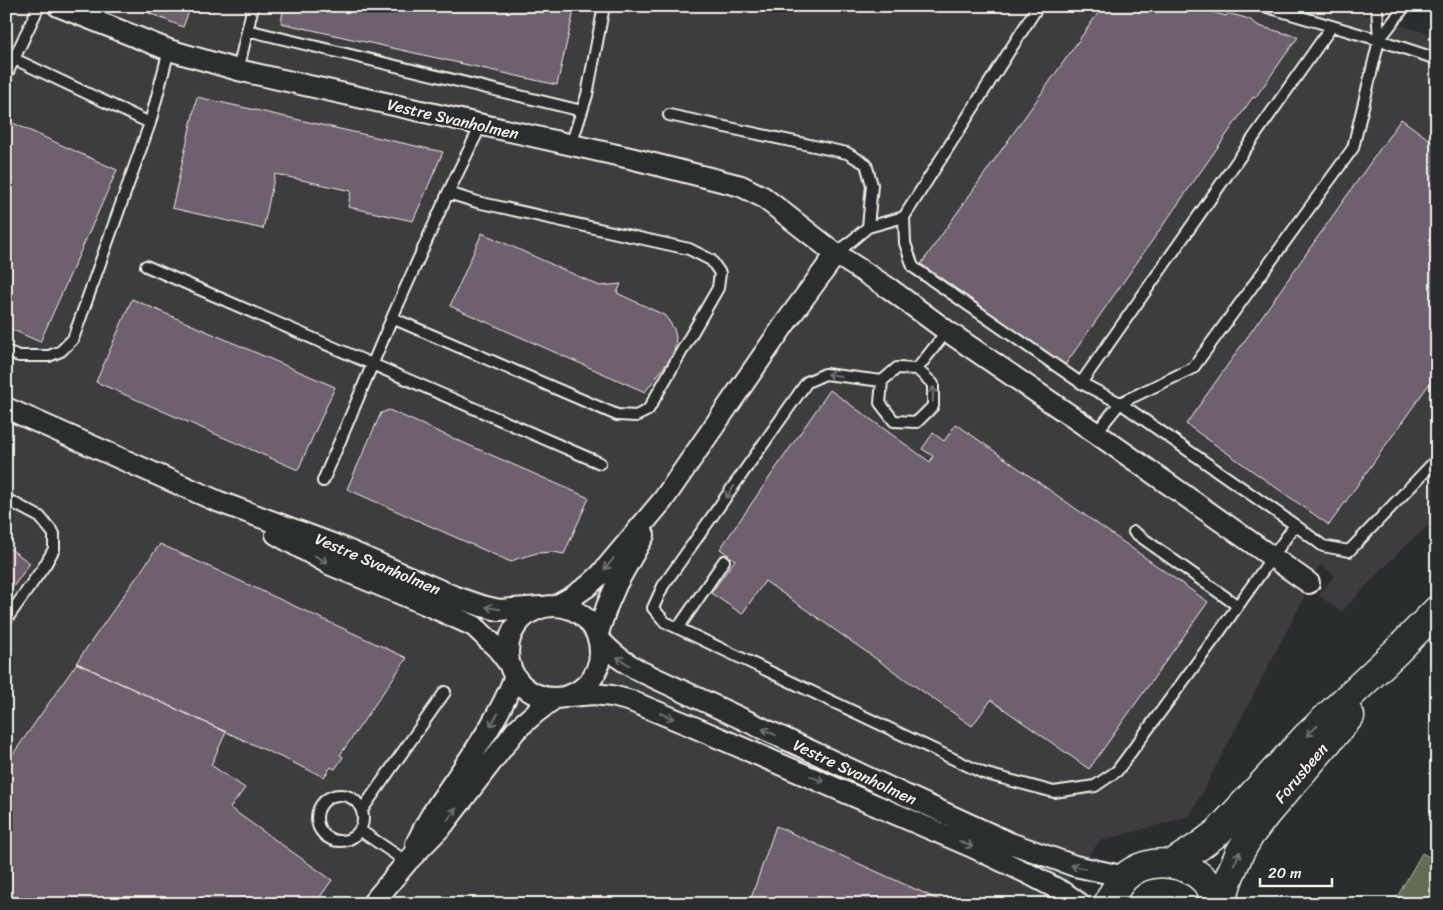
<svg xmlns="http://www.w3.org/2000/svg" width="1443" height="910" font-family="Sriracha,sans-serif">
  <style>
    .built { fill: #3e3c41 }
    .green { fill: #636d53; stroke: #acaf9e }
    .building { fill: #6e606e; stroke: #f4f1e8 }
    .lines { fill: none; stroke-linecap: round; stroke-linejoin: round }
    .service-casing { stroke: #f4f1e8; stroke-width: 14 }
    .minor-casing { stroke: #f4f1e8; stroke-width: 24 }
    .secondary-casing { stroke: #f4f1e8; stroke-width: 31 }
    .service { stroke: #2a2d2e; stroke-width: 10 }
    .minor { stroke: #2a2d2e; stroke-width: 20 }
    .secondary { stroke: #2a2d2e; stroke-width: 28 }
    .oneway { stroke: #71726f }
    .labels { text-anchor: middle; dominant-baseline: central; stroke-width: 4; stroke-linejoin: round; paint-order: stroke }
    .street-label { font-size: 16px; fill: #f4f1e8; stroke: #2a2d2e }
  </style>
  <rect width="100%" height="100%" fill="#2a2d2e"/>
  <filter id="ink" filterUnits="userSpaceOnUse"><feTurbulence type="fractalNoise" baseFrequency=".02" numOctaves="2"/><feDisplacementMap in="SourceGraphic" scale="10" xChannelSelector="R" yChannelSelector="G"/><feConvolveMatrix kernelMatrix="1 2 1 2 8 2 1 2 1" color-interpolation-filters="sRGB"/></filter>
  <g filter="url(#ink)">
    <path class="built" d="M6,6H1336L1437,36V518L1400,551L1341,612L1319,595L1335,575L1320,565L1314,574L1318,577L1306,594L1190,816L1100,841L1049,904H6Z"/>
    <path class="green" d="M1422,853L1437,861V904H1393Z"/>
    <path class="building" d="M132,6H191L183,27Z
      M284,6H575L557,85L281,23Z
      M1103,6H1124L1128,9L1131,6H1191L1226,16L1228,13L1249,19L1259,26L1298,37L1255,98L1253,97L1065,365L921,264Z
      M197,97L420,147L443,152L413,221L348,207L351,191L275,174L263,229L172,208Z
      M1401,119L1434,143L1437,140V373L1329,525L1186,424Z
      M6,120L117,170L40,342L6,327Z
      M482,233L600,286L621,284L617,293L664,315L669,321L674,329L676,337L675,347L673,355L645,392L450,306Z
      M132,299L335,387L298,470L96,382Z
      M830,390L930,462L933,456L922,449L933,433L944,441L956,424L1208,602L1089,769L991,700L972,726L765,581L742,614L711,593L735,560L720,549Z
      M389,410L589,498L564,554L553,552L537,553L516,559L511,562L347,489L381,413Z
      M160,544L407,658L340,755L343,757L335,769L331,767L324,777L76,663Z
      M6,546L30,563L6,597Z
      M77,663L226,732L211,765L245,788L230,808L332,880L315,904H6V764Z
      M776,826L948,904H749Z"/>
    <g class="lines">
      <g class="service-casing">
        <path id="service" d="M1038,6L904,217L905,243L913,267L1081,383L1120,403L1295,525L1323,546L1349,551L1437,459
          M1264,6L1379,40L1437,59
          M247,30L582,111
          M1379,40L1405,6
          M6,55L150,123
          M238,70L253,6
          M6,76L39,6
          M669,115L847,153L866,164L872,185L868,227
          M571,145L587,95L604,6
          M836,254L868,227L904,217
          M146,266L600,463
          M392,318L617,415L636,416L648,410L718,288L720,273L711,260L689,249L477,202L448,193
          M6,351L19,356H49L61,351L73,339L150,123L169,50
          M917,369L947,331
          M882,381L880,403L894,421L917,422L933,406V384L917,369L897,368L882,381L825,374L807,382L663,586L653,608L665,622L983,773L1054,792L1095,786L1117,771L1215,638L1295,525
          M1081,383L1332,26
          M1096,433L1120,403L1193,368L1353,148L1379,40L1377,6
          M323,481L392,318L448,193L481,125
          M6,499L40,517L54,534V549L45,565L6,620
          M1134,532L1238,606
          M678,628L724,561
          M317 818a23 23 0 1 1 46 0a23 23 0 1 1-46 0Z
          M362,810L445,692
          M361,831L407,862"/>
      </g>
      <g class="minor-casing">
        <path id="minor" d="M58,6L169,50L238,70L630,158L741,186L763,197L836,254L890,289L947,331L1096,433L1309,583
          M6,408L217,501L338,546L453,596L482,606L499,610L541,607
          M276,534L331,565L432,607L474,626L497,648L510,665
          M556,606L572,597L588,586L601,574L663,500L784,325L836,254
          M508 652a46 46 0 1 1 92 0a46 46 0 1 1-92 0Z
          M597,636L607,606L617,583L644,535
          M598,638C613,654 623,662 642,672L888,787L1010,843L1075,866L1126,877
          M570,696L594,694L612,696L631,701L689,725L970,846L1027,873L1065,893L1080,904
          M416,844C421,834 426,824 432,814C461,769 496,727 515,676
          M372,904L407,862L444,824L516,730L534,714L555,698"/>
      </g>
      <g class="secondary-casing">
        <path id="secondary" d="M1173,863L1201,845L1218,832L1306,737L1398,650L1437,610
          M1108,904C1112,894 1117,886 1124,878C1148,855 1191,860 1210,887C1213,892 1216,898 1219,904
          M1220,904L1230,875L1240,852L1250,835L1266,814L1350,716"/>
      </g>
      <use href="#service" class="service"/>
      <use href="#minor" class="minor"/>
      <use href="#secondary" class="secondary"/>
    </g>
    <defs><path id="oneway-shaft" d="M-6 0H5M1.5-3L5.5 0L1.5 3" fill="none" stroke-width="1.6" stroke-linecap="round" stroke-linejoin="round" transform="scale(1.25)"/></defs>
    <g class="oneway">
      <use href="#oneway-shaft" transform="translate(834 375) rotate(-172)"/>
      <use href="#oneway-shaft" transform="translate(933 394) rotate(-89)"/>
      <use href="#oneway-shaft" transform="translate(730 492) rotate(125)"/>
      <use href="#oneway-shaft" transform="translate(321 559) rotate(29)"/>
      <use href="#oneway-shaft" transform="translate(609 564) rotate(129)"/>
      <use href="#oneway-shaft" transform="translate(493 608) rotate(-170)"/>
      <use href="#oneway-shaft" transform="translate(623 661) rotate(-147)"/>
      <use href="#oneway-shaft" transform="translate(667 716) rotate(22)"/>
      <use href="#oneway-shaft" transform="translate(494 720) rotate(122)"/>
      <use href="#oneway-shaft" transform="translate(1312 731) rotate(136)"/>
      <use href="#oneway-shaft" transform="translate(769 732) rotate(-155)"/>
      <use href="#oneway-shaft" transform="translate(817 779) rotate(24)"/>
      <use href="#oneway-shaft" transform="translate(452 814) rotate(-53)"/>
      <use href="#oneway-shaft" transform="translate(966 844) rotate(24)"/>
      <use href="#oneway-shaft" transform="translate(1237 858) rotate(-65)"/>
      <use href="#oneway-shaft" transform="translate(1078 867) rotate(-166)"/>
    </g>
  </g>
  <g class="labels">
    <g class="street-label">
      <text transform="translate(453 119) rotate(13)">Vestre Svanholmen</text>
      <text transform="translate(378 564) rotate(23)">Vestre Svanholmen</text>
      <text transform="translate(855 772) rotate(25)">Vestre Svanholmen</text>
      <text transform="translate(1301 773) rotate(-50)">Forusbeen</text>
    </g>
  </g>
  <rect width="1443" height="910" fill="none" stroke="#2a2d2e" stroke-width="25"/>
  <rect x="12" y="12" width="1418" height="885" fill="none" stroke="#f4f1e8" stroke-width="2" filter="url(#ink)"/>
  <path d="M1260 878v8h72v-8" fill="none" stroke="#f4f1e8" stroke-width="2.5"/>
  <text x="1268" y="878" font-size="15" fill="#f4f1e8" stroke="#2a2d2e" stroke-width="4" paint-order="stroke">20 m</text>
</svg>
